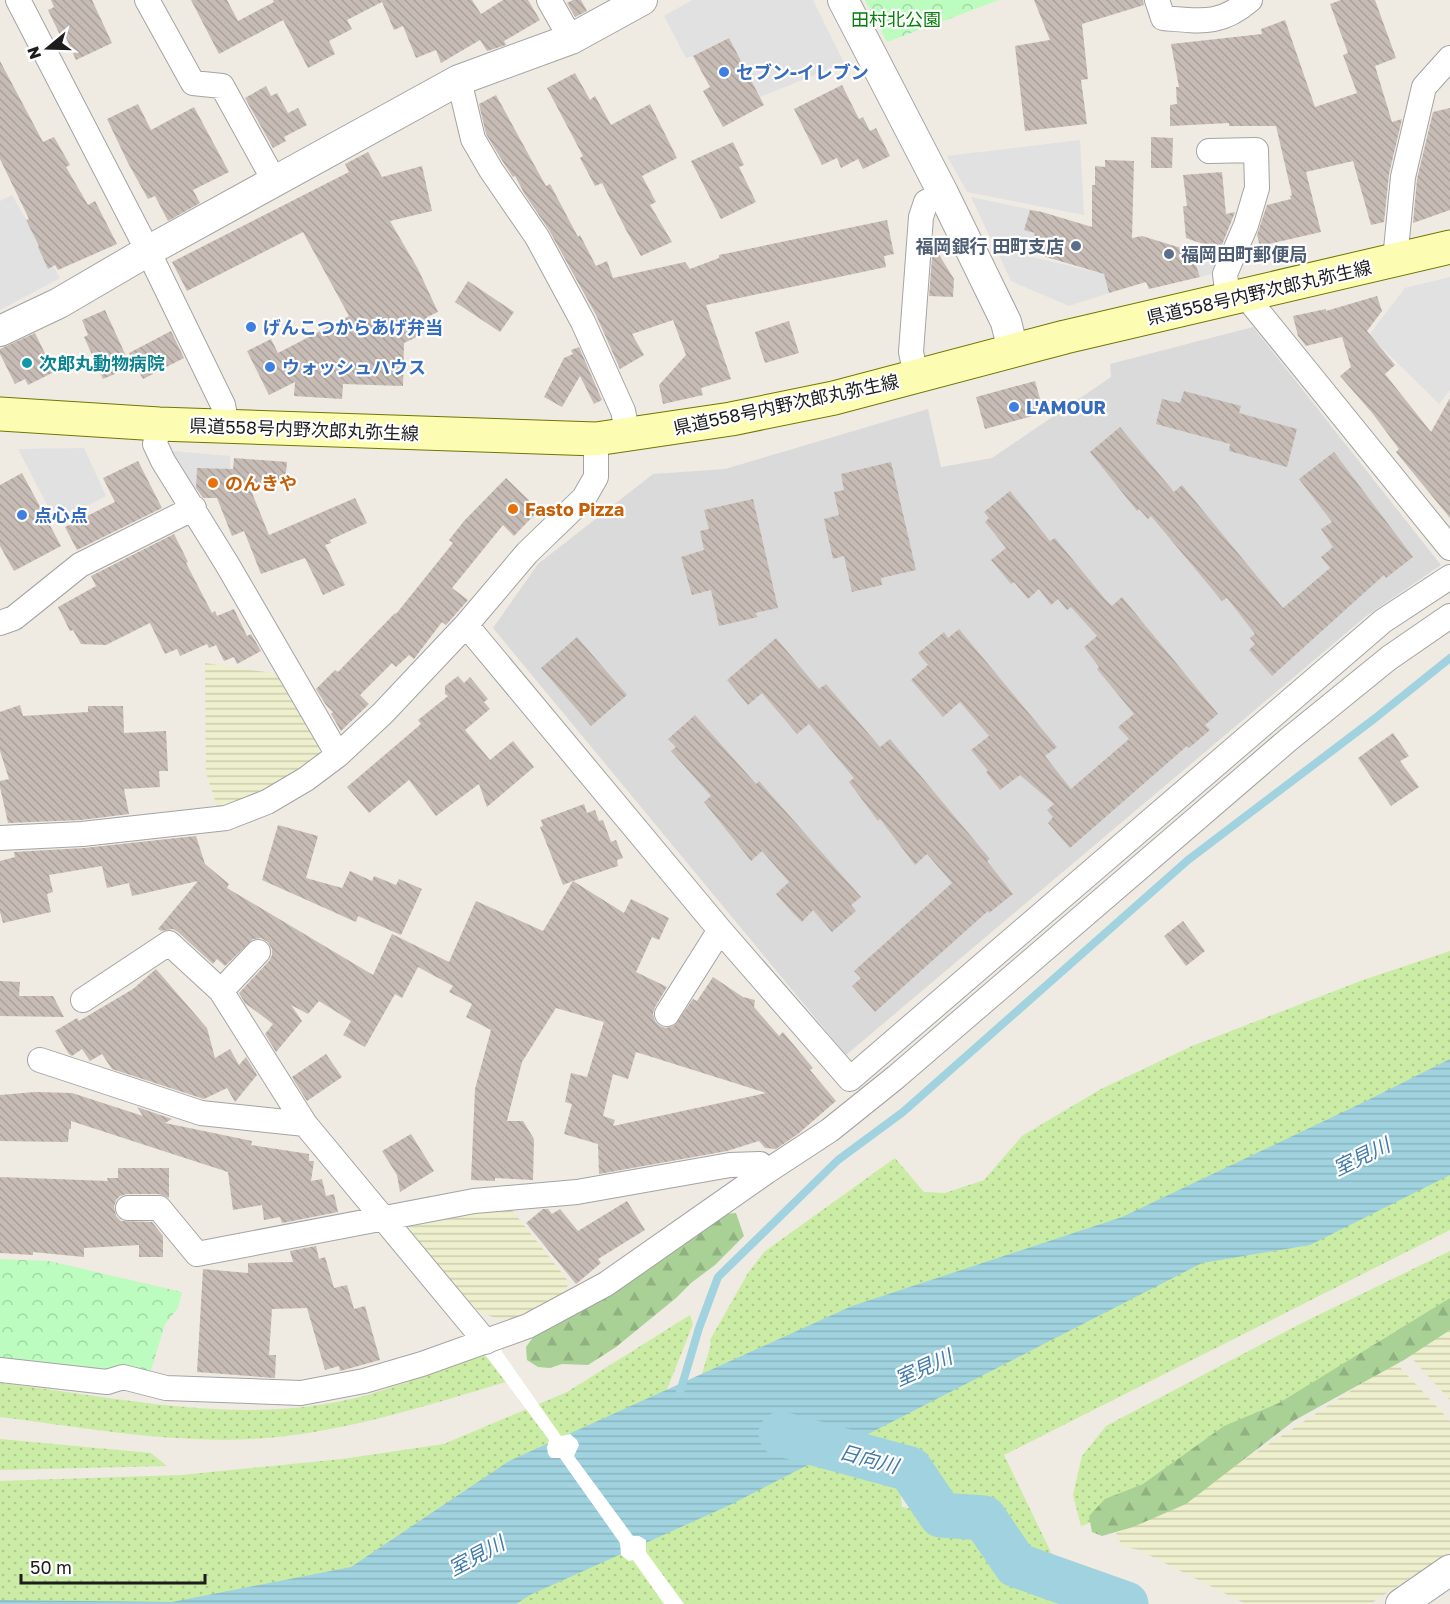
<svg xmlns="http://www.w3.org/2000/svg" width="1450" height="1604" font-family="'Golos Text','Noto Sans JP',sans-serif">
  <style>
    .residential { fill: #dbdada }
    .farmland { fill: url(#farmland-rules) }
    .grass { fill: url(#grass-dots) }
    .forest { fill: url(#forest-firs) }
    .park { fill: url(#park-crowns) }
    .parking { fill: #e1e1e1 }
    .water { fill: url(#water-rules) }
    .pier { fill: #fff }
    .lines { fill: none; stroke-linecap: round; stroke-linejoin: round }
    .stream { stroke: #a0d3df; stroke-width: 8 }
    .river { stroke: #a0d3df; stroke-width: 45 }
    .building { fill: url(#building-back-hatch); fill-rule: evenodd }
    .minor-casing { stroke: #a4a4a4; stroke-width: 26 }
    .tertiary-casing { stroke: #a4a4a4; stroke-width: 32 }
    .secondary-casing { stroke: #707800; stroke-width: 35 }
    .minor { stroke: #fff; stroke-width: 24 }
    .tertiary { stroke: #fff; stroke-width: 30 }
    .secondary { stroke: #fcfcb3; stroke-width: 33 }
    .shop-dot { fill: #3f7fe0; stroke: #fff; stroke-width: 2 }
    .service-dot { fill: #5c6f8a; stroke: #fff; stroke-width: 2 }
    .culture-dot { fill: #0f9aa8; stroke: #fff; stroke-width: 2 }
    .food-dot { fill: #e8710a; stroke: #fff; stroke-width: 2 }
    .labels { text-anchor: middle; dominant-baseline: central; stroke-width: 4.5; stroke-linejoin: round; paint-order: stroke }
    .park-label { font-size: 18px; fill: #06800b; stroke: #fff }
    .shop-label { font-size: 18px; font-weight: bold; fill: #366cbe; stroke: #fff; text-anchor: start }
    .service-label { font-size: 18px; font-weight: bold; fill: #4e5e75; stroke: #fff; text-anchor: end }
    .street-label { font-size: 18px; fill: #1d1d1d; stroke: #fff }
    .culture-label { font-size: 18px; font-weight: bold; fill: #0d838f; stroke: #fff; text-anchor: start }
    .food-label { font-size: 18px; font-weight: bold; fill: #c56008; stroke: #fff; text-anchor: start }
    .water-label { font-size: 20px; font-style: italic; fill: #427aa9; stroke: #fff }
  </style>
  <defs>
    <pattern id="farmland-rules" width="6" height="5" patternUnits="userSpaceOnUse" patternTransform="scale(1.5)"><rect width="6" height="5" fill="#eeefcc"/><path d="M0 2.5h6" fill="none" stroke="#ccccaf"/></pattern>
    <pattern id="grass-dots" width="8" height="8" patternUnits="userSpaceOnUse" patternTransform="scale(1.5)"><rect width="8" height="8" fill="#cbeca5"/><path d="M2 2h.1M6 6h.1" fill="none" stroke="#aeca8e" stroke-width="1.8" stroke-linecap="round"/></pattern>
    <pattern id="forest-firs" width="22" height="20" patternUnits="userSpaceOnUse" patternTransform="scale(1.5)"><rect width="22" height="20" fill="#a9d095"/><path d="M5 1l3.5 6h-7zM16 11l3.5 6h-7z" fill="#91b280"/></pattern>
    <pattern id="park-crowns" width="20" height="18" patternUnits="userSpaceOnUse" patternTransform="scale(1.5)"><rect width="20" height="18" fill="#bcfcbe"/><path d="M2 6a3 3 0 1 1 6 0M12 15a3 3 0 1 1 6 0" fill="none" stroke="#a1d8a3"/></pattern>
    <pattern id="water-rules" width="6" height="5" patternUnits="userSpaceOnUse" patternTransform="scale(1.5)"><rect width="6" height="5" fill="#a0d3df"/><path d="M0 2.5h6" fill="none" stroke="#89b5bf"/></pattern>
    <pattern id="building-back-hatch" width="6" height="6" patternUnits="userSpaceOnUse" patternTransform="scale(1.5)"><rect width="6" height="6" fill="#c7bcb5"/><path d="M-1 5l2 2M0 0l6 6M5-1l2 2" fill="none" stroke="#aaa19b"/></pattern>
  </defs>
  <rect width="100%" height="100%" fill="#efeae2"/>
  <path class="residential" d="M1253,327L1441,565L1365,617L846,1055L493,628L538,564L653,474L725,469L928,409L941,467L992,458L1111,377L1110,364Z"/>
  <path class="farmland" d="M205,663L285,675L321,739V753L278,785L241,801L217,807L206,772Z
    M508,1205L569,1282L565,1292L514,1319L495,1318L480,1312L464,1299L407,1231L410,1220Z
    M1450,1328V1400L1407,1353Z
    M1395,1362L1450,1421V1552L1370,1604H1246L1139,1550L1122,1546L1114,1528L1180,1502Z"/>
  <path class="grass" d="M1450,951V1071L1138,1221L697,1390L711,1344L710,1340L748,1273L764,1252L895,1158L924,1192L945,1193L984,1180L1022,1136L1101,1089L1192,1046L1363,980Z
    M1450,1160V1230L1004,1455L1059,1569L1019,1554L983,1505H947L912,1459L842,1434L1208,1251Z
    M1450,1251V1303L1092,1522L1081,1526L1073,1495L1082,1456L1106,1426L1304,1322Z
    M690,1315L693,1324L662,1402L356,1577L223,1604H0V1481L181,1475L342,1459L444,1444L567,1392Z
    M483,1353L506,1382C428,1405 349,1431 267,1438C177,1445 89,1428 0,1417V1383C127,1398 261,1432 386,1389C400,1384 416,1381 427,1371Z
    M0,1439L151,1453L167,1466L0,1470Z
    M812,1452L899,1480L902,1507L924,1511L974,1536L1003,1574L1062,1604H492Z"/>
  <path class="forest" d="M736,1213L744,1236L715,1265L691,1283L676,1298L616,1347L588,1365L562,1364L550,1368L538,1367L527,1360L526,1347L537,1332L726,1214Z
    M1450,1298V1330L1404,1360L1295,1420L1186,1504L1133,1527L1102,1536L1092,1532L1089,1516L1105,1499L1143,1484L1224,1426L1279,1403Z"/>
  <path class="park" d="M865,0H999L887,42Z
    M0,1259L49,1261L182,1292L178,1308L165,1324L149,1377L0,1361Z"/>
  <path class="parking" d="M692,0H813L844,63L760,97L729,38L693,56L686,58L664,16Z
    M1080,140L1084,215L967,192L947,156Z
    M12,195L60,278L0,310V201Z
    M971,197L1042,212L1028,256L1104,274L1109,293L1069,306L1011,281Z
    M1180,247L1220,255L1218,272L1200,277L1182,255L1191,252Z
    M1450,277V390L1439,404L1369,335L1405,288Z
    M84,448L106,496L56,522L18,449Z
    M172,451L230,456V469L197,468L196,498L175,467Z"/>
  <path class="water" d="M1450,1059V1175L1310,1245L1202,1263L730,1505L530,1595L516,1604H0V1600L172,1602L351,1567L509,1461L852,1306L1122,1217L1364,1102Z"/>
  <path class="pier" d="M503,1341L502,1352L561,1436L570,1434L577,1440L579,1445L574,1456L633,1536H639L646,1540V1552L684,1604H664L633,1560L629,1561L621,1555L620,1543L560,1458H551L548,1454L547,1447L549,1440L485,1354L478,1351Z"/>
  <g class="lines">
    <path class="stream" d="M680,1392L699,1328L718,1277L838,1160L903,1112L1188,860L1374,719L1450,658"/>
    <path class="river" d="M781,1434L910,1469L941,1515L984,1518L1016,1565L1126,1604"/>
  </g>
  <path class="building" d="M51,0H92L112,43L76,60L64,33L60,35L48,10L54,7Z
    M191,0H227L238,21L274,2L273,0H472L481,14L503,0H528L540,20L504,41L506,45L487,51L480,40L441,63L436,50L416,58L403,26L394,30L382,2L347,20L352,29L329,41L335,54L308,68L283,20L219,54Z
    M573,0H581L587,11L575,17L567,3Z
    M1034,0H1143L1144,5L1082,24L1088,79L1081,80L1087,124L1025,131L1015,46L1050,40Z
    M1341,0H1375L1396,58L1375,66L1392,122L1402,119L1389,174L1384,222L1371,225L1353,161L1306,172L1321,232L1260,246L1257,235L1267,205L1291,199L1290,196L1292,195L1276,126H1229V123L1170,126V105L1177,104L1176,87H1179L1171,44L1262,34L1261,29L1285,20L1315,107L1357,93L1343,55L1348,53L1330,4Z
    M729,38L764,105L723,127L703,91L710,87L693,56Z
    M0,61L43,142L54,137L70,165L66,167L88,205L95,201L117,244L58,270L55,265L48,269L38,247L39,246L26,220L29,219L0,159Z
    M575,73L590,100L595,96L611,125L650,104L677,158L642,176L656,202L650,205L672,242L641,256L626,230L602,183L595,186L580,158L583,156L547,88Z
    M842,85L859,119L863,117L870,131L876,128L890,156L863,169L858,159L841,168L837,158L822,165L794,109Z
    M266,86L271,96L277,93L288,113L298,108L307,125L284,137L286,141L273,148L245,98Z
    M496,95L542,179L546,186L550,184L578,237L580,235L596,266L607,261L613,278L685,262L690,269L719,258V255L887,220L894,254L884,256L886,267L706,305L731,379L701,388L703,395L663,404L659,385L686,355L673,320L632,334L644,355L620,369L596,315L549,230L524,193L515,176L513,177L503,162L486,134L479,104Z
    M138,104L151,130L194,107L229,172L193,190L200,203L168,221L155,196L148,199L128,163L107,119Z
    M1450,108V210L1413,223L1417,179L1433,112Z
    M1151,137L1173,138L1172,168H1151Z
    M733,142L744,165L739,167L756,202L721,219L691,161Z
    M368,152L382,177L422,166L432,211L390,221L418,269L438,312L427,317L430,323L420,328L423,334L404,343L403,386L343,384L342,399L294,396L295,382L269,395L247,351L271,339L278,353L349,316L303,232L187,291L172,262L349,172L345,164Z
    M1105,160L1134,161L1132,238L1142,236L1191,251L1200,277L1149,289L1146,282L1109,293L1104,274L1029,252L1035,233L1024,230L1030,210L1042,212L1092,227V185H1095V166L1105,167Z
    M1222,172L1226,214L1235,212L1220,250L1186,238L1183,206H1187L1183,175Z
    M933,245L954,279L953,297L929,296Z
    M468,281L514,312L500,332L455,302Z
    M1377,296L1382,311L1367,331L1395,365L1385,374L1431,432L1450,398V518L1396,452L1399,449L1373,414L1340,376L1351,367L1342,337L1306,346L1298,336L1293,316L1326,309V311Z
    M105,310L131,367L103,379L84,337L88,335L82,320Z
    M789,321L799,353L765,363L755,332Z
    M171,331L184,358L143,379L129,353Z
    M35,333L54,372L28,385L25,379L15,384L0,354V349Z
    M579,347L602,400L594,404L580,376L562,407L544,397L564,358L573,354L571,350Z
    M1035,381L1044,413L985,429L976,397Z
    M1184,391L1241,406L1239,413L1297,429L1287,467L1229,451L1230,444L1156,424L1162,399L1180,403Z
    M1120,427L1174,492L1182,485L1283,608L1330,568L1321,557L1333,547L1321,529L1332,522L1299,479L1334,452L1413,557L1386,578L1384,575L1272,676L1249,650L1255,644L1250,638L1255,634L1227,598L1222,601L1151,516L1148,519L1139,509L1137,511L1090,452Z
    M234,458L287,462L285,482L269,481V485L248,483L269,535L355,498L367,523L330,540L331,543L325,545L345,585L323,595L305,558L261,574L244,531L232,536L217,498H203L196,488L197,468L233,469Z
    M138,461L162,508L77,550L65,527L115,502L103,478Z
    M891,462L916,570L881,578L882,585L852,592L844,556L833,559L824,519L839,515L834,492L844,490L841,474Z
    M22,473L61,546L14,571L0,546V485Z
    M506,478L539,510L514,536L503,525L452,588L468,600L446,625L442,622L414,659L409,655L396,667L392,663L360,695L369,704L341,731L331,714L333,712L326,705L316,689L335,670L338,672L395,613L396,614L453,543L449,540L464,521Z
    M1010,491L1050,541L1055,538L1105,599L1112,606L1122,597L1218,714L1205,725L1210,730L1189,748L1187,746L1070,848L1048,823L1053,817L1047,810L1054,804L1020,775L1000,790L986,772L988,771L971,750L989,736L960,702L943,717L911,680L928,665L918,653L944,632L948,638L959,629L1057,747L1045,756L1071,789L1129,739L1118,727L1134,714L1097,669L1099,667L1084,647L1097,636L1071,607L1067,610L1058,599L1051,605L1039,589L1028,599L1014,582L1011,584L991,560L1006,548L985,522L989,518L984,512Z
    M753,499L778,608L755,613L758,617L719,626L711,590L692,595L681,557L704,550L700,531L709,529L704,510Z
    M174,534L188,562L186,563L212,613L215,611L217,616L234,609L247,636L251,634L261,651L237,664L234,657L224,661L216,645L209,648L207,644L180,656L177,649L165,654L150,623L106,645L81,644L73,630L70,631L58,607L96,586L91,576Z
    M577,637L627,695L591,726L541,668Z
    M776,638L819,689L826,684L880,747L890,739L990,859L987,861L1013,894L989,913L988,911L875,1012L852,986L861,978L854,971L952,883L927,854L915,865L880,819L878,821L849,782L854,778L809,724L797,734L762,693L748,705L727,680Z
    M458,676L464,683L470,677L488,699L484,702L490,709L465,730L490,760L513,741L534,767L487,807L479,784L436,816L409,780L369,813L347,787L421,724L418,720L448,696L445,694V686Z
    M20,705L23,716L88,712V706H123L124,733L166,731L168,771H159L160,787L124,789L129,814L81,820L8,823L0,787V781L9,779L0,751V712Z
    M695,715L756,784L759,781L861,897L851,905L856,911L832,932L813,910L802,922L789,909L776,894L789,882L762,851L751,861L704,802L711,796L671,751L676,747L668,739Z
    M1393,733L1409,756L1400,761L1419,787L1391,806L1358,758Z
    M584,804L587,813L595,810L599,821L603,820L611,842L616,840L623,858L617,860L618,866L573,881L624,913L631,899L669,918L659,940L652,937L636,972L667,987L655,1007L653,1014L655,1021L660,1026L666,1028L674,1026L693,999L697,1001L713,977L743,997L755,1000L754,1007L779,1036L783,1032L813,1068L810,1070L836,1101L798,1134L776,1149L765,1148L759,1141L727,1151L599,1174L598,1144L564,1134L572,1104L565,1102L571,1073L587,1077L604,1022L556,1008L522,1062L507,1121H523L534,1139L533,1180L495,1178V1181L471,1180L475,1089L491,1030L466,1017L472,1004L449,992L453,986L418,967L402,998L395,994L365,1047L343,1035L351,1021L319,1001L308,1014L291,1005L302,1021L276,1052L265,1034L273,1024L245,1003L239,993L269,961L272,955V949L268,942L261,938L253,939L225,966L217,959L213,964L178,932L173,929L161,931L158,929L198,881L132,896L129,883L107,888L102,866L49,875L53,892L47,894L51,912L3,923L0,912V861L15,857L14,852L84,848L196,836L205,864L229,884L227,888L373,975L392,934L449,962L476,901L543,931L573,881L563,885L540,827L543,826L541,820ZM636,1052L766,1093L613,1126L615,1120L603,1116L613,1074L628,1079Z
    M278,825L318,836L306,878L342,888L350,871L372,881L374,876L396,885L399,879L422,889L401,935L358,916L356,922L262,880Z
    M1183,921L1205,951L1186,966L1164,936Z
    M156,969L207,1028L215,1058L230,1049L239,1065L246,1057L257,1075L235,1102L227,1088L204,1099L112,1069L102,1054L90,1061L82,1049L72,1056L69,1054L55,1031L77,1018L79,1021L133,989Z
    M0,981L20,982L19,996H53L64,1017L0,1016Z
    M326,1054L342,1077L307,1101L292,1077Z
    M35,1092L72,1093L143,1116L137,1107L172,1119L165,1123L252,1141L251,1145L309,1154V1161H314L311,1181L322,1179L326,1196L334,1194L338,1212L282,1223L280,1217L264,1220L262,1205L233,1210L228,1172L71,1121V1129H69L68,1142L0,1141V1095Z
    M411,1134L434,1171L400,1192L397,1175L382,1151Z
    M118,1168H169V1198L159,1194H127L120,1196L116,1200L114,1207L116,1216L121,1221L152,1222L163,1236V1257H139V1245L84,1248V1257L33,1252V1255L0,1253V1177L108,1181L107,1178H118Z
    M627,1201L645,1230L598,1259L601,1263L576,1284L526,1223L543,1209H548L552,1214L560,1209L578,1231Z
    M316,1246L319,1259L325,1257L334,1288L347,1285L354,1309L365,1306L380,1360L340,1371L339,1366L325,1370L307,1308L272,1309L269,1355H276L275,1378L197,1372L203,1269L248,1273V1263L293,1262L290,1251Z"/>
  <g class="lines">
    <g class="minor-casing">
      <path id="minor" d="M18,0L148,251L223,405L227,426
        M147,0L193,83L222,86L275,182
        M549,0L571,39
        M1157,0L1163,18C1200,21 1220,26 1250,0
        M459,80L473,139L491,170L537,237L583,322L623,411L628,435
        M1209,151L1256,150L1257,188L1246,225L1225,274L1228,298
        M1395,260L1403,177L1424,87L1450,58
        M1244,294L1450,548
        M916,376L911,352L921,217L926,202L943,193
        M159,424L155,444L163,461L227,564L338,755
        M0,623L14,618L80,565L194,508
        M466,625L720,930L850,1079L1383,621L1450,577
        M0,838L82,834L226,818L267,802L306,779L338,755L383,713L466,625L527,553L584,498L596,477V439
        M221,991L258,952
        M83,1000L169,943L221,991L305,1124
        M667,1014L720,930
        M40,1060L201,1113L305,1124L486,1342
        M128,1208H159L197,1254L474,1201L577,1192L730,1165L760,1164L766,1172
        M0,1370L107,1382L123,1377L166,1388L301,1393L364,1381L422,1364L528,1326L606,1284L766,1172L830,1130L896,1077L1288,740L1389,658L1450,616"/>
    </g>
    <g class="tertiary-casing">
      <path id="tertiary" d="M843,0L943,193L1006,322L1013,350
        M0,331L59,303L148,251L459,80L571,39L642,0
        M1401,1604L1450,1570"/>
    </g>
    <g class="secondary-casing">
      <path id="secondary" d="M0,414L159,424L596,439L731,419L834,398L1065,337L1450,247"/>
    </g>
    <use href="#minor" class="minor"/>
    <use href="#tertiary" class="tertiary"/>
    <use href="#secondary" class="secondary"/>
  </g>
  <g class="shop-dot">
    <circle cx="724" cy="72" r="6"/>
    <circle cx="251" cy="327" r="6"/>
    <circle cx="270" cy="367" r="6"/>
    <circle cx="1014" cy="407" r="6"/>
    <circle cx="22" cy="515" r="6"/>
  </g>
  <g class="service-dot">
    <circle cx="1076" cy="246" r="6"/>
    <circle cx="1169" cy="254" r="6"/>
  </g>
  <circle class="culture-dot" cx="27" cy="363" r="6"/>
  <g class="food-dot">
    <circle cx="213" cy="483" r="6"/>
    <circle cx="513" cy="509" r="6"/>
  </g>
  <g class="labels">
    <g class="park-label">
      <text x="896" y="19">田村北公園</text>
    </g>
    <g class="shop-label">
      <text x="736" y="72">セブン-イレブン</text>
      <text x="263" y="327">げんこつからあげ弁当</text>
      <text x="282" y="367">ウォッシュハウス</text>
      <text x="1026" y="407">L'AMOUR</text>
      <text x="34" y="515">点心点</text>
    </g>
    <g class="service-label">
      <text x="1064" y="246">福岡銀行 田町支店</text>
      <text x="1181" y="254" text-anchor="start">福岡田町郵便局</text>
    </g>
    <g class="street-label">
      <text transform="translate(1259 292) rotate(-13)">県道558号内野次郎丸弥生線</text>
      <text transform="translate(786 404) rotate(-12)">県道558号内野次郎丸弥生線</text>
      <text transform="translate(304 429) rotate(2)">県道558号内野次郎丸弥生線</text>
    </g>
    <g class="culture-label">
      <text x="39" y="363">次郎丸動物病院</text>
    </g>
    <g class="food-label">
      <text x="225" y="483">のんきや</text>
      <text x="525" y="509">Fasto Pizza</text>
    </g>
    <g class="water-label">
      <text transform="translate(1361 1156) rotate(-26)">室見川</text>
      <text transform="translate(923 1367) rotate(-24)">室見川</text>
      <text transform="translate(869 1458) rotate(15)">日向川</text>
      <text transform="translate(476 1555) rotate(-28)">室見川</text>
    </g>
  </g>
  <g transform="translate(48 48) rotate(251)" stroke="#ffffff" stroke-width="4.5" paint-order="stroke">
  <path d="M0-4.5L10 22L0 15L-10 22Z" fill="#1d1d1d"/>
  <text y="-9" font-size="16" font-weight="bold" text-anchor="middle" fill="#1d1d1d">N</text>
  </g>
  <path d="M21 1574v9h184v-9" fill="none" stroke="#1d1d1d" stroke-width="3"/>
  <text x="30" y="1574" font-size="18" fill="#1d1d1d" stroke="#ffffff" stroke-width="4.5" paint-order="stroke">50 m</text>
</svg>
